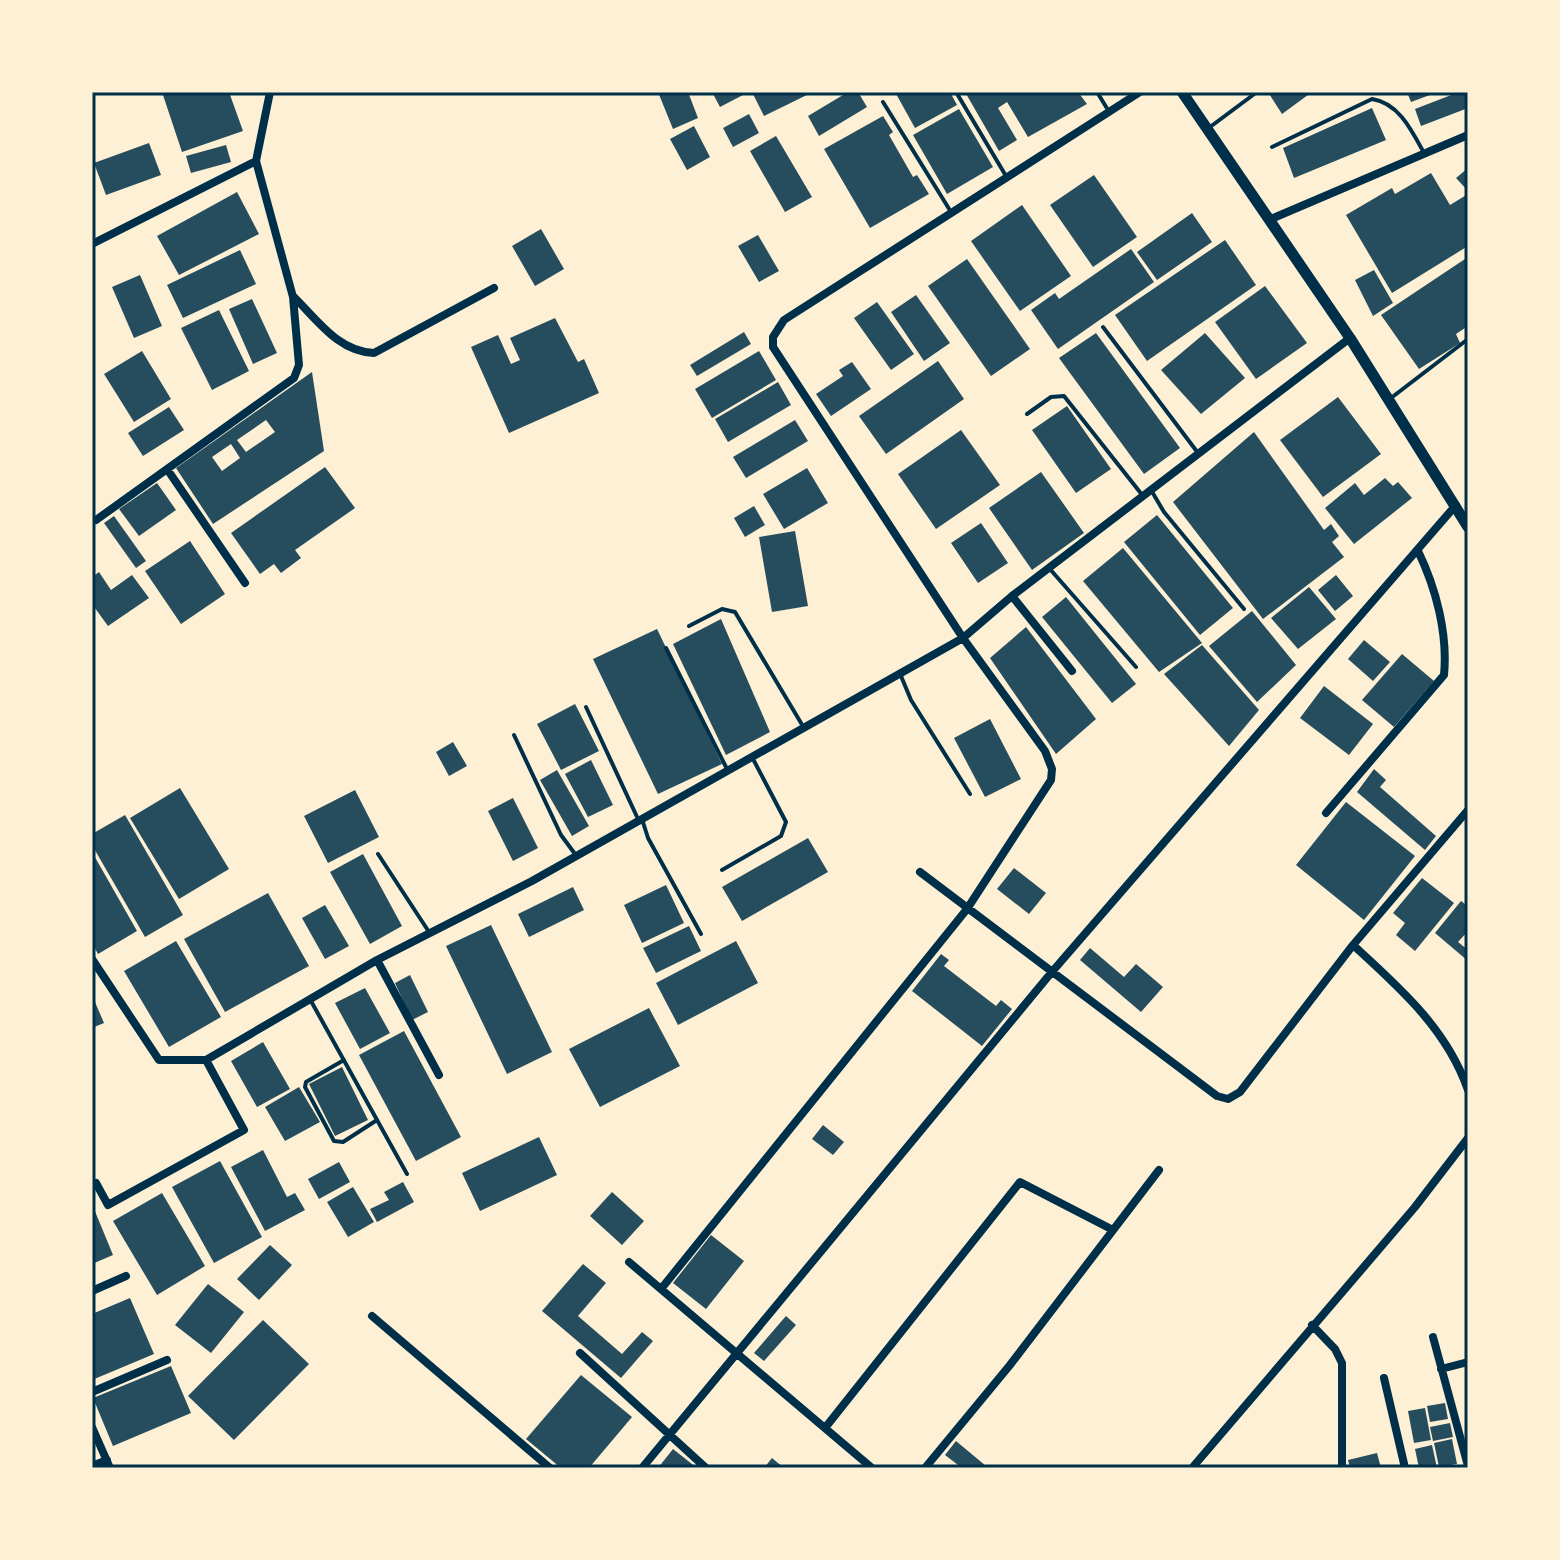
<svg xmlns="http://www.w3.org/2000/svg" width="1560" height="1560" font-family="Georgia,serif">
  <style>
    .building { fill: #264d5e; fill-rule: evenodd }
    .lines { fill: none; stroke-linecap: round; stroke-linejoin: round }
    .service { stroke: #003049; stroke-width: 4 }
    .minor { stroke: #003049; stroke-width: 8 }
    .tertiary { stroke: #003049; stroke-width: 11 }
    .neatline { fill: none; stroke: #003049; stroke-width: 3 }
  </style>
  <rect width="100%" height="100%" fill="#fdf0d5"/>
  <path class="building" d="M162,92H229L243,131L182,152Z
    M658,92H688L698,118L673,129Z
    M712,92H741L743,95L720,107Z
    M752,92H813L764,116Z
    M848,92H858L867,107L819,136L808,116Z
    M895,92H950L957,105L915,128Z
    M965,92H1078L1087,104L1028,137L1007,102L998,108L1017,140L999,151Z
    M1268,92H1312L1282,114Z
    M1407,92H1438L1411,102Z
    M1459,92H1468V108L1421,126L1415,109Z
    M1372,108L1386,140L1294,178L1283,148Z
    M959,109L993,167L947,194L913,135Z
    M749,114L759,133L733,147L723,128Z
    M883,116L893,132L889,135L913,177L917,175L929,194L870,228L824,149Z
    M694,126L710,157L687,170L670,139Z
    M776,136L812,197L785,212L750,151Z
    M149,143L161,175L106,195L94,163Z
    M226,145L231,162L191,173L186,156Z
    M1468,168V191L1456,178Z
    M1431,173L1450,205L1468,194V246L1392,293L1346,215L1392,188L1395,194Z
    M1094,175L1137,237L1093,267L1050,205Z
    M237,192L259,234L179,275L157,236Z
    M1022,205L1071,276L1020,311L971,241Z
    M1192,213L1212,242L1157,280L1137,252Z
    M541,229L564,269L535,286L512,246Z
    M758,235L779,271L759,282L738,246Z
    M1225,240L1256,285L1147,361L1115,315Z
    M1131,249L1154,282L1058,349L1031,310L1055,293L1059,299Z
    M240,250L256,284L183,318L167,285Z
    M1468,257V318L1465,320L1468,326L1456,334L1460,343L1419,369L1381,315Z
    M967,259L1030,349L991,376L928,286Z
    M1374,270L1393,303L1373,316L1355,280Z
    M140,275L162,326L134,338L112,287Z
    M1265,286L1307,343L1256,379L1215,322Z
    M916,295L950,343L924,361L891,312Z
    M252,299L277,353L253,364L229,309Z
    M877,302L914,354L891,370L854,318Z
    M219,310L249,371L212,390L181,328Z
    M555,318L578,362L584,359L599,393L509,433L471,347L498,335L511,364L520,360L510,338Z
    M744,332L751,344L697,376L690,365Z
    M1096,333L1180,448L1144,474L1059,358Z
    M1205,333L1245,378L1201,414L1161,370Z
    M142,351L171,399L134,422L104,374Z
    M759,351L776,380L712,418L695,389Z
    M938,361L964,399L886,454L859,416Z
    M852,362L871,389L831,416L816,394L843,376L839,370Z
    M312,372L324,451L213,524L176,468ZM266,420L275,432L246,452L237,440ZM231,444L240,458L222,471L212,457Z
    M778,382L791,405L728,442L715,419Z
    M1338,397L1381,454L1323,497L1280,440Z
    M1067,406L1111,469L1076,493L1032,430Z
    M169,407L184,430L143,456L128,433Z
    M795,420L808,441L746,478L733,457Z
    M961,430L1000,485L936,529L898,474Z
    M1254,432L1324,530L1331,524L1339,536L1332,542L1344,557L1263,619L1173,502Z
    M325,467L355,508L295,550L301,558L281,573L274,564L260,574L231,533Z
    M807,468L828,503L784,529L763,494Z
    M1041,472L1084,533L1032,570L989,508Z
    M1385,478L1393,486L1398,482L1412,498L1354,544L1325,508L1355,483L1364,495Z
    M157,483L176,510L139,536L119,509Z
    M754,506L765,525L745,537L734,518Z
    M1157,515L1233,608L1200,635L1124,542Z
    M114,516L146,561L136,568L104,523Z
    M981,523L1008,563L978,583L951,543Z
    M795,531L808,606L772,612L759,537Z
    M190,541L225,594L181,624L145,571Z
    M1123,548L1202,643L1159,672L1083,581Z
    M99,572L111,590L132,575L149,598L108,626L92,604V577Z
    M1336,575L1353,596L1335,611L1318,590Z
    M1309,587L1336,619L1298,649L1271,618Z
    M1066,597L1136,684L1112,703L1042,617Z
    M1252,611L1296,665L1257,702L1209,646Z
    M721,619L770,732L726,755L673,644Z
    M1026,627L1096,719L1056,754L990,658Z
    M657,629L722,764L658,794L593,659Z
    M1364,640L1390,662L1373,681L1348,659Z
    M1202,645L1259,710L1229,746L1164,674Z
    M1402,654L1434,681L1394,727L1362,700Z
    M1324,686L1373,724L1349,755L1300,718Z
    M575,704L599,751L561,770L537,724Z
    M990,719L1021,779L985,797L954,738Z
    M453,742L467,766L449,776L436,752Z
    M591,760L613,805L588,817L565,774Z
    M1374,769L1386,780L1380,787L1436,836L1425,850L1357,792Z
    M557,770L589,826L572,836L540,780Z
    M180,788L229,869L179,899L130,818Z
    M355,790L379,837L328,863L304,816Z
    M513,798L538,848L513,861L488,811Z
    M1346,802L1415,856L1364,920L1296,865Z
    M125,815L183,915L145,937L92,845V834Z
    M808,838L828,872L742,921L722,887Z
    M92,852L137,931L98,954L92,943Z
    M363,854L402,926L370,944L330,872Z
    M1014,868L1046,893L1029,914L997,889Z
    M1422,878L1454,903L1415,951L1396,935L1405,923L1393,913Z
    M666,885L684,923L642,943L624,905Z
    M573,887L584,910L529,937L518,914Z
    M268,893L309,966L225,1012L184,939Z
    M1461,901L1465,904L1468,901V931L1458,942L1468,950V961L1435,933Z
    M325,905L349,946L325,959L302,918Z
    M491,925L552,1052L507,1074L446,946Z
    M689,926L701,951L656,973L643,948Z
    M176,941L221,1017L169,1047L124,971Z
    M736,941L758,983L678,1025L656,983Z
    M1090,948L1124,977L1136,964L1163,987L1141,1012L1080,960Z
    M941,954L949,960L944,966L996,1006L1001,1000L1012,1009L982,1046L912,991Z
    M410,975L428,1012L412,1020L395,983Z
    M365,988L390,1033L360,1049L335,1003Z
    M92,995L104,1023L92,1028Z
    M649,1008L680,1066L600,1107L569,1049Z
    M404,1031L461,1137L416,1161L359,1055Z
    M263,1042L290,1089L257,1107L231,1061Z
    M342,1067L368,1120L335,1136L309,1084Z
    M299,1087L320,1122L285,1141L265,1107Z
    M823,1125L844,1142L833,1155L812,1139Z
    M539,1137L557,1175L480,1211L462,1173Z
    M263,1150L287,1197L295,1193L305,1210L265,1231L231,1167Z
    M220,1161L262,1237L214,1263L172,1187Z
    M339,1162L350,1182L319,1199L308,1179Z
    M403,1182L414,1202L377,1222L370,1209L389,1200L384,1192Z
    M353,1187L374,1222L348,1237L327,1202Z
    M612,1192L644,1221L622,1245L590,1216Z
    M162,1193L205,1266L157,1295L113,1221Z
    M92,1204L113,1255L92,1264Z
    M711,1235L744,1261L706,1309L673,1283Z
    M270,1245L292,1265L259,1300L237,1279Z
    M583,1264L606,1283L578,1316L622,1354L642,1332L653,1341L621,1378L542,1311Z
    M208,1284L244,1312L211,1353L175,1325Z
    M130,1298L154,1354L92,1380V1314Z
    M786,1316L796,1325L764,1361L754,1353Z
    M263,1320L309,1364L234,1440L188,1396Z
    M171,1366L191,1413L113,1446L93,1398Z
    M581,1375L632,1417L589,1468H561L526,1439Z
    M1445,1403L1448,1419L1430,1422L1427,1406Z
    M1425,1408L1431,1440L1414,1443L1408,1411Z
    M1450,1423L1453,1437L1433,1441L1430,1427Z
    M1452,1439L1457,1464L1439,1467L1434,1443Z
    M956,1441L986,1466L984,1468H962L945,1455Z
    M1432,1445L1437,1468H1419L1415,1449Z
    M673,1449L697,1468H658Z
    M1377,1453L1381,1468H1350L1348,1460Z
    M772,1458L784,1468H764Z"/>
  <g class="lines">
    <path class="service" d="M956,92L1006,176
      M1097,92L1108,110
      M883,102L951,212
      M1210,127L1257,92
      M1272,147L1372,99C1399,103 1412,131 1424,153
      M1103,327L1198,453
      M1391,398L1468,339
      M1027,414L1051,397L1064,396L1143,496
      M1151,490L1164,512L1244,609
      M1049,568L1136,667
      M689,626L722,609L735,612L804,728
      M666,648L727,769
      M901,676L911,700L970,794
      M586,707L638,819
      M514,735L561,835L575,854
      M642,819L648,838L701,934
      M378,854L429,932
      M722,870L781,836L786,822L752,757
      M311,1001L407,1174
      M344,1060L306,1082L305,1087L334,1141L343,1142L377,1120"/>
    <path class="minor" d="M1271,219L1468,135
      M92,244L256,161
      M294,297C318,321 339,352 374,353L494,288
      M167,469L245,583
      M96,520L294,378L299,365L293,297L256,161L270,92
      M1012,596L1072,671
      M1326,813L1444,675C1448,634 1436,588 1418,551
      M920,872L1217,1096L1228,1099L1240,1092L1353,945L1468,810
      M1353,945C1400,988 1447,1029 1468,1090
      M92,959L159,1060H206L377,960L532,881L963,638L1012,596L1350,338
      M377,960L439,1075
      M92,1185L96,1183L108,1205L244,1130L206,1060
      M629,1262L872,1468
      M661,1289L967,909L1051,780L1052,769L1045,751L963,638L773,347V337L784,320L1140,92
      M92,1291L126,1276
      M372,1316L550,1468
      M1312,1325L1335,1349L1342,1363V1468
      M1433,1337L1468,1466
      M580,1353L706,1468
      M1441,1369L1468,1362
      M1384,1378L1405,1468
      M92,1392L167,1360
      M92,1427L110,1468
      M825,1428L1020,1182L1113,1230
      M92,1466L107,1460
      M642,1468L1051,973L1456,505
      M925,1468L1010,1365L1159,1170
      M1192,1468L1415,1207L1468,1138"/>
    <path class="tertiary" d="M1182,92L1350,338L1468,527"/>
  </g>
  <rect width="1560" height="1560" fill="none" stroke="#fdf0d5" stroke-width="188"/>
  <rect x="94" y="94" width="1372" height="1372" class="neatline"/>
</svg>
